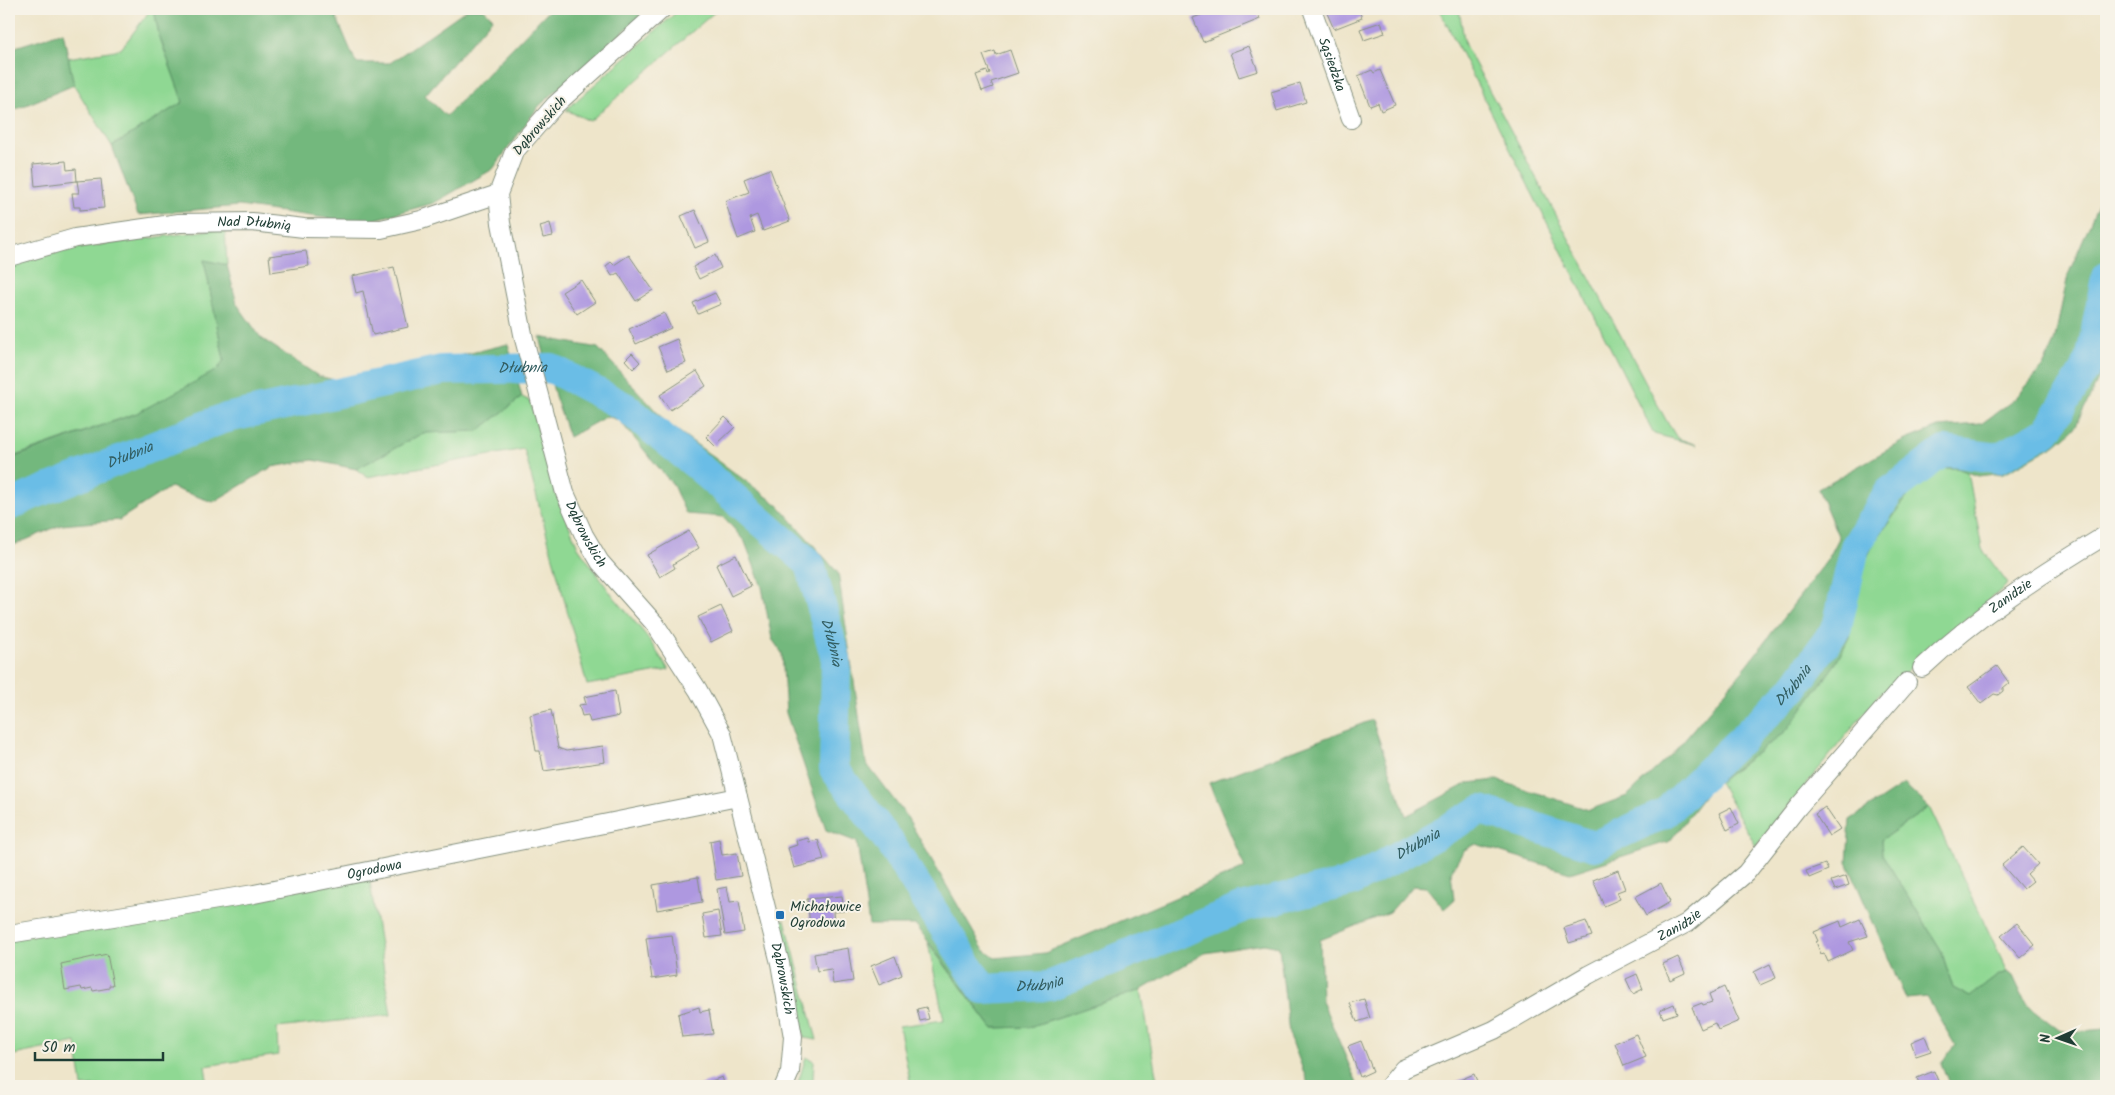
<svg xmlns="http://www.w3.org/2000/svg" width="2115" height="1095" font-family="Kalam,sans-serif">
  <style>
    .green { fill: #8fd893; stroke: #578a64 }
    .forest { fill: #73b87d; stroke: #497a58 }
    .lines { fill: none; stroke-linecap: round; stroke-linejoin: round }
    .river { stroke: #6abde6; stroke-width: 30 }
    .building { fill: #ae98e0 }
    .minor-casing { stroke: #86917f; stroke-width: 20 }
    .minor { stroke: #fff; stroke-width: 18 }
    .poi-dot { fill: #1f6fb2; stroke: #f7f3e8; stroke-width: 2 }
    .labels { text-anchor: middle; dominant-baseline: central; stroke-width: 4; stroke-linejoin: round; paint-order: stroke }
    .street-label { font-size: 14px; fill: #1f3d34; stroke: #f7f3e8 }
    .poi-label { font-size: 14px; fill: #1f3d34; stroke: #f7f3e8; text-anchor: start }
    .water-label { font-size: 15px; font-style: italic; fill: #325d60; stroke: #f7f3e8 }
  </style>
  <rect width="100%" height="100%" fill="#f7f3e8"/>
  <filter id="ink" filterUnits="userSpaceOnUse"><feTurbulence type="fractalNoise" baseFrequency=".02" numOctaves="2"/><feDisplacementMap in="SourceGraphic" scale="10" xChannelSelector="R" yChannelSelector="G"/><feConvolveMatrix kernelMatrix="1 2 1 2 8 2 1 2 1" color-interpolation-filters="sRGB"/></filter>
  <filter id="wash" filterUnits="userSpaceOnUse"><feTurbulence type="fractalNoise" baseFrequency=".0096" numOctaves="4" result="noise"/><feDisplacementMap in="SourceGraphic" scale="20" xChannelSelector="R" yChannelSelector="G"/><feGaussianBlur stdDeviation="1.12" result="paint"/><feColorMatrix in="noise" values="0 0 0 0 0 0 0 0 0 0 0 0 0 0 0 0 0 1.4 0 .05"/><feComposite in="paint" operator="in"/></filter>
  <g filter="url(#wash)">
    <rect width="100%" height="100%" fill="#eee5ca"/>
    <path class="green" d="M151,9H154L159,35L183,102L112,146L74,85L68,58L121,49Z
      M680,9H718L590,121L566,110Z
      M1439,9H1459L1465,45L1666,420L1677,438L1697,445L1654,434Z
      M225,228L227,265L204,260L224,360L217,371L137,413L9,458V266L63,250Z
      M522,397L530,401L555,492L578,547L609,591L645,634L669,670L587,685L524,449L367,477L356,469L423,433L478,431Z
      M1944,468H1957L1968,472L1982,549L2008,584L1878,696L1756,846L1719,782L1786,731L1836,663L1849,637L1863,566L1874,543L1920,479Z
      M1929,807L2008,972L1997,976L1970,997L1953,988L1941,950L1882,854L1881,840Z
      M369,876L391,1015L277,1028L278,1055L205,1066L208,1086H82L76,1042L9,1056V939Z
      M785,920L817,1040L804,1038L794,975L780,921Z
      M928,943L992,1028L1029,1027L1141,990L1158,1086H911L899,1026L944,1020Z
      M806,1057L814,1061L813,1079L810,1086H797Z"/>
    <path class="forest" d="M154,9H333L356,63H390L467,9H484L493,18L425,95L446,116L550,9H649L539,106L493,169L434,203L362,223L239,206L138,215L112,146L183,102L159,35Z
      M63,32L74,85L9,112V49Z
      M2106,190V358L2095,387L2074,429L2055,445L2004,473L1978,476L1957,468H1944L1920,479L1874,543L1863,566L1849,637L1836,663L1786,731L1710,788L1670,841L1570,873L1476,844L1464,850L1451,872L1454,900L1444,909L1426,887L1413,886L1390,912L1320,940L1322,1001L1358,1086H1309L1289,1033L1279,947L1264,944L1205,953L1141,990L1029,1027L992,1028L916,925H869L857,842L826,830L786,713L782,653L772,639L762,587L745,542L724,517L686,514L673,485L620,421L607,416L569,437L555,396L540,337L598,348L666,422L778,505L838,573L866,763L907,817L983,949L995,958L1045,953L1245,868L1209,783L1372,720L1406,816L1468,783L1497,780L1589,810L1627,796L1673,753L1748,664L1828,559L1839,538L1818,489L1903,441L1938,427L1981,424L2015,399L2043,367L2054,342L2068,275L2099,202Z
      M204,260L227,265L237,304L261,338L318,376L347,383L508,344L522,397L478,431L423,433L356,469L313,460L272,467L213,502L170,487L119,520L61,525L9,547V459L137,413L217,370L224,360Z
      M1904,784L1929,807L1881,840L1882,854L1941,950L1953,988L1970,997L1997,976L2008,972L2013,976L2026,1004L2059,1030L2068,1032L2106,1029V1086H1950L1941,1063L1955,1045L1927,997L1906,999L1847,862L1850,820Z"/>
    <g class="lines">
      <path class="river" id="s1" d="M9,506L32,495L222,419L442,370L551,368L625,407L694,463L810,564L836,660L834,769L888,840L983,989L1049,986L1244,907L1351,882L1481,810L1594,846L1665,813L1793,689L1837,627L1855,547L1889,492L1944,451L1998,458L2047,431L2090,361L2106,277"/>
    </g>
    <g id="blocks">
      <path class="building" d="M1217,9H1271L1258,14L1260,19L1203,42L1193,18Z
        M1330,9H1358L1362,18L1334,29L1326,11Z
        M1381,22L1385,33L1364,40L1360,29Z
        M1249,46L1258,71L1239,77L1230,53Z
        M1010,50L1018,73L991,82L993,87L982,91L976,75L987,71L988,74L990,73L983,55L995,51L996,55Z
        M1372,70L1374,73L1380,70L1395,105L1381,111L1378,103L1370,106L1358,76Z
        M1300,83L1306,102L1277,111L1271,92Z
        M66,161L67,170L76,169L77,181L101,179L104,208L80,210V207H74L72,193H79L77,181L35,186L33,164Z
        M770,169L790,221L763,231L757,215L750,218L755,232L738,239L725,201L749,192L744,179Z
        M695,210L709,242L695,248L681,216Z
        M550,223L553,236L543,238L540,226Z
        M306,251L309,266L271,272L269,256Z
        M629,255L653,290L636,301L618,273L612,276L606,266L611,262L614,265Z
        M715,255L721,268L699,279L693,267Z
        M394,267L408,327L373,335L363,291L356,293L352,276Z
        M581,280L595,302L577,314L562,292Z
        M715,293L721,304L698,314L693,303Z
        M664,313L671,328L636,344L629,329Z
        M677,339L686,363L668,370L658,347Z
        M632,353L640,362L633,369L625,360Z
        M697,371L706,386L670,410L660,395Z
        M725,417L735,427L715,446L706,437Z
        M689,531L699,548L673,564L675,568L660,577L647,555Z
        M736,555L751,586L731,596L716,565Z
        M721,606L733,631L711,642L698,617Z
        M1997,666L2009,683L2003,688V691L1998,695L1994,694L1981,704L1968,687Z
        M615,691L619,716L590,722L588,715L582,716L579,705L586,704L584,697Z
        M551,710L558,748L566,751L603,746L605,762L544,771L540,751H536L530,715Z
        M1731,807L1739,824L1727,830L1719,813Z
        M1825,807L1840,829L1829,836L1815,814Z
        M808,838L809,842L818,840L824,860L794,868L788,848L797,845L796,841Z
        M719,839L722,855L737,853L741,876L716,880L710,841Z
        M2023,847L2038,864L2027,874L2033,881L2023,889L2002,865Z
        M1825,864L1828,870L1809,878L1806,871Z
        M1618,870L1625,889L1617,892L1620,899L1604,906L1593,880Z
        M1846,876L1849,885L1835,890L1831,881Z
        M698,877L702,902L657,910L653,885Z
        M1661,883L1670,902L1646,916L1635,897Z
        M727,887L730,902L739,901L744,932L725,935L717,889Z
        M842,896L844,911L833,912L834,923L810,925L807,899Z
        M718,911L722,936L706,938L702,914Z
        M1860,919L1868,936L1849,942L1853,950L1828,962L1824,953L1821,954L1816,942L1818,941L1814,932L1840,921L1842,927Z
        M1586,921L1592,936L1569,943L1564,928Z
        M2017,923L2035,945L2020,958L2001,936Z
        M672,935L677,975L652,979L646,938Z
        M848,948L853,981L833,984L831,969L817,971L814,954Z
        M107,954L113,985H109V988L93,991L92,988L82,990L81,987L65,990L61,964Z
        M895,956L902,975L879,985L871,966Z
        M1678,957L1685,973L1670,980L1663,964Z
        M1770,964L1776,978L1760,985L1754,972Z
        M1637,974L1643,989L1633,994L1626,979Z
        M1724,987L1739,1021L1718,1030L1715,1023L1701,1029L1692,1007L1702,1003L1703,1005L1712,1002L1709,994Z
        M1364,999L1370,1018L1357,1022L1350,1003Z
        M1674,1004L1677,1013L1663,1018L1660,1010Z
        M699,1007L700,1012L709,1010L713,1034L682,1037L678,1014Z
        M926,1007L929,1019L920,1021L917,1009Z
        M1636,1034L1646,1057L1624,1066L1615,1043Z
        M1925,1036L1931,1051L1916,1056L1911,1042Z
        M1361,1041L1373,1071L1360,1077L1348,1046Z
        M1934,1071L1940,1086H1920L1917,1078Z
        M1474,1074L1479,1086H1455L1453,1083Z
        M722,1077L725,1086H698Z"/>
    </g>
  </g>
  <g filter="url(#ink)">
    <use href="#blocks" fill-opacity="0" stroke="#86917f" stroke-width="1"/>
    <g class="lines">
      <g class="minor-casing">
        <g id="minor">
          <path id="s2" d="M662,9L555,105L514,152L498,194L501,223L524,339L565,493L584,535L600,562L655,624L698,690L722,734L780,963L793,1037L790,1072L784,1086"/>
          <path id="s3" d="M1312,9L1351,119"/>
          <path id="s4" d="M9,257L75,238L179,223L252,222L304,228L381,229L421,220L498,194"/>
          <path id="s5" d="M1922,668C1977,616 2041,574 2106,535"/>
          <path id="s6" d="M9,934L254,894L738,797"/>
          <path id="s7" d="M1389,1086L1403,1069L1494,1030L1588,975L1687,923L1746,873L1798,807L1907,682"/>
        </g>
      </g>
      <use href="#minor" class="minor"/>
    </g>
  </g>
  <rect class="poi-dot" x="775" y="910" width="10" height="10" rx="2.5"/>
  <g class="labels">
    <g class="street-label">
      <text stroke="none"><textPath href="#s3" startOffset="59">Sąsiedzka</textPath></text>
      <text transform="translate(540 126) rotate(-49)">Dąbrowskich</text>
      <text stroke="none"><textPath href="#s4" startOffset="249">Nad Dłubnią</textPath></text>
      <text stroke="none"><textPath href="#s2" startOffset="604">Dąbrowskich</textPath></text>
      <text stroke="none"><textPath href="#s5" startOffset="114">Zanidzie</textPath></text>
      <text stroke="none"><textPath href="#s6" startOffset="371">Ogrodowa</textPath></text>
      <text stroke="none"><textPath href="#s7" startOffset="334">Zanidzie</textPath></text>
      <text stroke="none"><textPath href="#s2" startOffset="1099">Dąbrowskich</textPath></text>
    </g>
    <g class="poi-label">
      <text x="790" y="907">Michałowice<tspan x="790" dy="16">Ogrodowa</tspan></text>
    </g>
    <g class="water-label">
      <text stroke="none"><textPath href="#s1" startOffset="536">Dłubnia</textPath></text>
      <text stroke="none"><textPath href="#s1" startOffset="131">Dłubnia</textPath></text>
      <text stroke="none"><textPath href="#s1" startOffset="972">Dłubnia</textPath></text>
      <text stroke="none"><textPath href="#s1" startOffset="2278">Dłubnia</textPath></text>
      <text stroke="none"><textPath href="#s1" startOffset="1828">Dłubnia</textPath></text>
      <text stroke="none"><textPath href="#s1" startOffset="1422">Dłubnia</textPath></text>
    </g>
  </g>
  <rect width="2115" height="1095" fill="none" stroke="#f7f3e8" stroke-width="30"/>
  <g transform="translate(2058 1038) rotate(268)" stroke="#f7f3e8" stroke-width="4" paint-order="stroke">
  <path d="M0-4L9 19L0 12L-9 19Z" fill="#1f3d34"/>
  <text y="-8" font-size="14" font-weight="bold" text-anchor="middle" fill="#1f3d34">N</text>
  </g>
  <path d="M35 1052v8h128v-8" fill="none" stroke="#1f3d34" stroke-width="2.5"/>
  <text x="42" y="1052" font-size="15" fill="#1f3d34" stroke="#f7f3e8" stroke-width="4" paint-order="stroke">50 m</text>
</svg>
